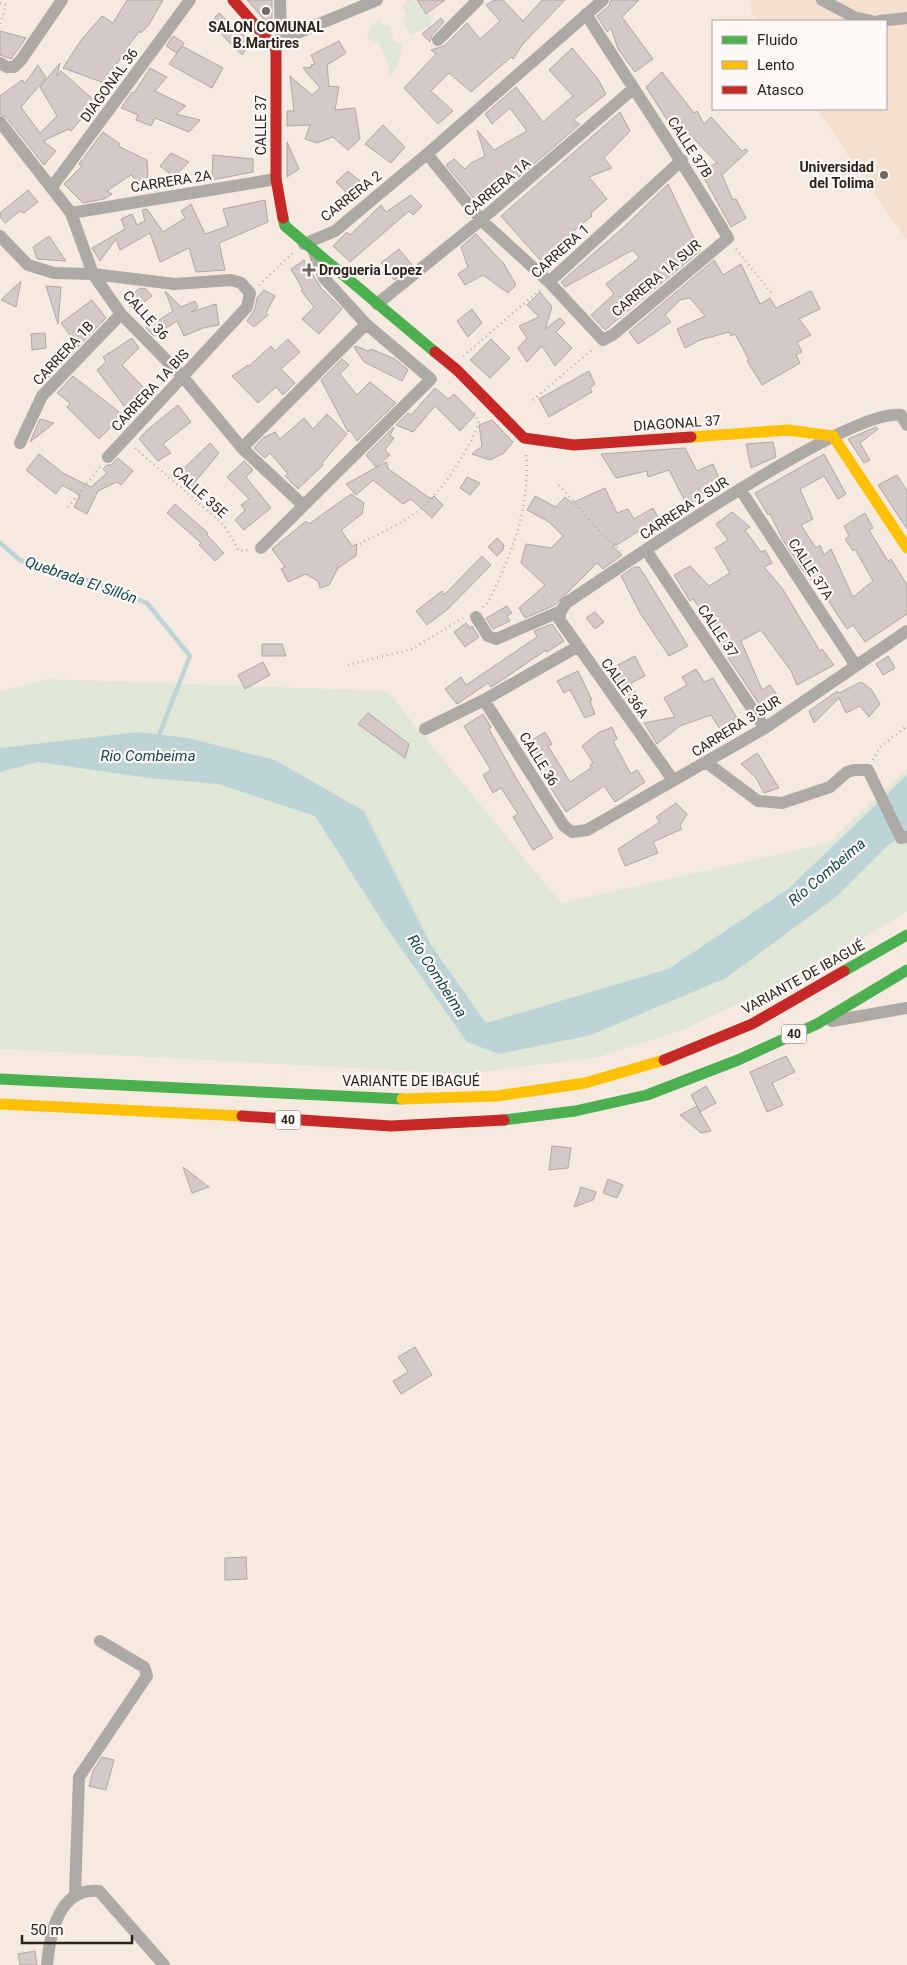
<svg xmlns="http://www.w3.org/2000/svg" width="907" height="1965" font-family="Roboto,sans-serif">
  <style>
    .built { fill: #f5e0d0 }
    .green { fill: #e1e7d7 }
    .water { fill: #bdd4d7 }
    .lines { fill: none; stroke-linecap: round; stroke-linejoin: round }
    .stream { stroke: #bdd4d7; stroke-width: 4.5 }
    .building { fill: #d4c9c6; stroke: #b0a6a3 }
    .path { stroke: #b4aea9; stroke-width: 2.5; stroke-dasharray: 1 4; stroke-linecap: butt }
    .street { stroke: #ada9a4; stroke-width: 12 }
    .fast { stroke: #4caf50; stroke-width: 11 }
    .slow { stroke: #ffc107; stroke-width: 11 }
    .jam { stroke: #c62828; stroke-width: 11 }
    .poi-dot { fill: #716961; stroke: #fef9f6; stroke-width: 2 }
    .labels { text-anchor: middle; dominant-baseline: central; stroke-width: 4.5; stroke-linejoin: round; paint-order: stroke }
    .shield { fill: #fef9f6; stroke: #6a635d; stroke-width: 1 }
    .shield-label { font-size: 12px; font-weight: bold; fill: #2a231c }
    .poi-label { font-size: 14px; font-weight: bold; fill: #2a231c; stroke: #fef9f6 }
    .street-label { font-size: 14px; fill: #2a231c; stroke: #fef9f6 }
    .water-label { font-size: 15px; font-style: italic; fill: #104852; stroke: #fef9f6 }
  </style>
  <rect width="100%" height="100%" fill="#f6eae0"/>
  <path class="built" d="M751,0H907V241L817,109H886V21H757L751,12Z"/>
  <path class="green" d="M408,0H413L426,13L432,15L430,27L410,35L403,19L407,13L401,6Z
    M379,19L383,26L390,25L394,42L402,44C401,56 398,70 388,78L389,67L380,44L367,39L372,25Z
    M48,679L387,691L561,903L828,843L907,769V911L827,961L685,1029L599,1057L464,1074L0,1049V691Z"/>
  <path class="water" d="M138,732L188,738L275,760L364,811L431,945L486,1023L668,969L788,889L907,775V831L887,846L836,897L726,978L591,1035L499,1054L467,1042L384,924L315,816L218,784L149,778L38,762L0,772V748Z"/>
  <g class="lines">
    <path class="stream" d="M0,543L20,560L86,580L147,603L190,656L157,740"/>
  </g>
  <path class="building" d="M127,0H163L148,26L141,33L140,31L131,42L111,73L113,74L107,84L63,68L81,40L102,16L113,23Z
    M247,0H272V25L270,26Z
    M417,0H445L426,14Z
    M494,0H503L523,21L542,0H565L523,44L513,59L511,57L471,92L449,73L431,91L453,111L438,124L404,88L436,54L431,50L444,46L467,23L480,39L500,21L486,5Z
    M611,0H639L622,17L653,59L635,72L618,49L611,28L607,32L597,16L609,6Z
    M219,13L251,42L242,55L210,23Z
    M441,18L444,22L432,35L430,42L422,34Z
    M0,31L26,38L11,59L0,55Z
    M173,36L184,43L177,53L166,46Z
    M339,41L346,53L327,65L329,86L339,87L335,110L355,108L360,139L348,150L333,137L317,143L305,139L310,125L287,126V111H294L290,76L312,95L320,88L303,68L312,67L311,65L315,64L311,55Z
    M182,46L223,68L212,88L169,64Z
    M572,48L598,79L606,94L573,120L580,124L519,177L515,172L501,182L479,205L446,165L454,159L465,169L471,163L485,156L477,130L494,150L527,131L510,108L492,124L485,114L516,87L543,122L573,96L549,70Z
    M60,63L57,76L61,71L96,102L71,131L69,129L43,141L56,151L44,165L6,117L0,114V96L22,80L25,83L38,65L46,78L21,107L40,133L57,116L40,87Z
    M150,68L167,77L155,91L186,106L176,114L200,120L189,132L155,118L151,126L136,120L138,115L121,108L132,92L134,93Z
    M662,72L694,113L697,111L704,124L711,117L742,151L746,149L748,151L722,175L733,200L736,199L746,218L731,227L700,171L717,163L678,122L671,126L646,87Z
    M620,112L630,131L604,158L612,168L589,177L607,199L591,213L592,216L565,238L569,244L558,252L555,247L541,261L501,216Z
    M383,125L405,147L391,163L365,144Z
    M103,132L120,144L118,146L147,160L149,192L131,175L107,191L112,194L104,199L83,203L64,184L82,166L79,164Z
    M287,142L299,169L287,177Z
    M171,153L189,162L174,177L160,166Z
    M213,155L253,159V172L212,180Z
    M348,171L360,181L347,193L336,182Z
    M668,184L700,251L605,330L591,315L614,294L606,284L639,258L633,250L565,287L561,282L625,226Z
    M28,190L38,202L24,213L20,211L5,223L0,217V213Z
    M411,195L422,206L413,215L409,211L350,262L333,246L347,232L350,235L381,205L386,212Z
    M265,200L268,222L219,243L225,270L196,272L189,248L160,262L150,233L120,250L116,239L100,261L92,248L125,229L121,219L132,214L137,225L145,221L142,210L147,209L163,232L185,218L181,211L191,204L205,234L228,226L223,209Z
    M476,234L504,264L516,285L508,293L483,275L465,285L458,274L468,267L461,247Z
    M49,236L66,261L37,259L33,247Z
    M399,249L412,265L394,280L381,263Z
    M304,260L321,288L342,309L319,334L302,319L314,307L301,291L303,290L291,269Z
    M714,260L723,275L741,264L760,304L770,298L776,308L811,291L820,309L799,319L811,335L797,342L802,352L796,355L800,363L762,385L747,361L749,360L735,334L731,336L729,332L700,340L685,348L677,329L705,316L690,298L680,300L665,315L671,322L638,344L629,332Z
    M21,281L16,307L1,300Z
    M46,286L61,287L58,324Z
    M140,288L146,289L152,296L134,310L125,300Z
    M264,290L275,296L266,313L268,315L254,327L247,321L255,309L257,298Z
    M165,291L181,307L195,301L198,307L191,312L216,304L219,325L203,328L184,336L177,321L154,336L146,328L173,311Z
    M540,292L552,307L545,329L560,318L565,323L556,332L572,348L555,366L542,346L527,362L518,348L527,338L519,326L539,317L527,305Z
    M92,300L106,318L44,382L38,378L73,339L61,323Z
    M472,309L482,323L468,337L457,321Z
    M45,333L46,348L32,350L31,334Z
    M132,338L139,348L122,365L147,391L127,410L97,370L106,362L103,357Z
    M288,339L300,352L281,369L295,383L283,395L276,387L258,403L232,376L248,365L249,366L271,346L275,351Z
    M491,339L510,358L490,378L470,360Z
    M356,346L368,351L371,349L395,359L408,370L402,381L364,362L354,347Z
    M342,359L349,365L340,374L357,395L370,382L396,403L357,441L350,430L348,432L321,380Z
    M589,371L595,384L590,388L592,392L549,417L539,399Z
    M73,376L123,415L99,439L67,407L70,403L57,393Z
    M435,388L448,399L454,394L475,415L460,431L435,406L413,432L396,425L408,413L411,415Z
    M178,405L191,422L163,444L171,453L158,461L139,439L146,431Z
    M327,414L347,434L322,463L323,465L298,489L285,476L288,474L270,453L265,458L254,448L263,438L275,432L280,439L304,418L313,429Z
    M40,419L54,423L30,442Z
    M492,420L513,442L504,453L490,460L472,454L482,446L479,425Z
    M394,427L390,436L394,438L385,450L390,455L376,467L366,455Z
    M876,427L878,429L860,443L870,460L864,463L848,439Z
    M773,442L776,457L751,468L746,444Z
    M210,443L219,453L190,488L176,476Z
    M685,448L697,471L713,464L722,485L697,496L699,499L687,505L669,470L648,477L647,471L616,478L601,454Z
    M39,454L63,473L91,487L107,473L103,469L107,465H111L118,458L133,471L121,485L117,482L98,491L87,514L74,507L80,495L62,485L56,494L26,470Z
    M824,454L846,494L838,499L824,476L800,489L813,519L801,525L816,548L820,545L824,555L831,549L853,597L873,581L855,549L853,551L845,539L849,536L844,526L865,513L873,528L869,530L888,561L891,559L907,585V614L865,642L853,625L847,629L813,578L811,580L801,568L783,540L770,514L768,515L755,493Z
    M244,461L253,470L246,477L271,508L244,530L235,520L245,510L241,505L249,499L227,477Z
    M386,462L388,466L387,468L431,499L434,496L443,505L432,518L411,499L403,504L373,480L356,495L346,484Z
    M897,475L907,491V529L878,485Z
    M467,477L480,483L470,495L460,488Z
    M605,488L617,513L628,509L634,519L653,508L659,519L613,547L622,555L603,569L597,563L555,605L525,618L519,608L545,585L521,563L526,544L551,548L563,536L549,522L527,510L535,496L556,507L565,497L572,503Z
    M351,494L364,503L362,514L341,530L352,546L357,544L356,556L338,568L329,585L320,588L318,581L306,574L288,582L281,569L285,567L272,549L306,521L309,524Z
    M175,504L208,533L206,534L224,553L215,561L199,545L201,543L167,513Z
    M732,512L750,527L745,530L761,552L765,550L772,563L764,567L782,588L820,651L822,649L834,665L797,685L791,671L761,630L741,641L762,690L770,685L779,698L761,707L725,653L726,652L711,630L706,617L693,599L690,601L674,575L690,566L709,586L730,573L715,548L728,540L716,524Z
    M497,538L504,545L503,550L497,556L488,547Z
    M482,556L491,565L449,608L427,625L416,611L442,591L444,595Z
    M634,567H639L645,576L688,646L669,656L640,613L621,576Z
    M507,606L512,613L507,616L510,621L493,629L486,618Z
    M595,612L604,622L595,629L586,618Z
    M466,623L470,628L472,626L479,637L465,647L454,632Z
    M552,624L564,641L547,652L546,650L502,680L491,687L488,683L457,704L445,689L461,677L466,685L537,637L534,631Z
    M262,644H282L286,656H262Z
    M635,656L645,676L631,683L646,716L641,719L620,690L610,669Z
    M888,656L895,668L883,675L876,664Z
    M263,662L270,675L245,689L238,675Z
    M696,669L704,682L713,678L740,723L723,734L711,715L680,726L657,744L644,723L675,717L664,698L687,685L682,677Z
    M578,671L592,700L590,701L595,714L585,718L570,690L564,693L557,681Z
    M861,682L871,689L880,704L869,717L860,706L846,713L839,698L814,723L809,711L837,691L839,693Z
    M368,713L409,744L405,758L358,724Z
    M483,714L491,727L489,729L516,778L553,838L533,850L513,817L518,814L501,788L493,793L483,775L491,770L464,726Z
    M612,727L617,739L613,741L631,774L637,770L645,782L615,802L604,786L566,812L537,766L542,763L529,742L545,732L552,744L548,746L570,782L591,768L590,765L593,763L582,746L598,733Z
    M757,753L758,754L779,788L764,793L756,778L741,764Z
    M676,803L687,814L680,826L682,829L653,842L658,853L625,866L618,849L660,822L656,817Z
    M786,1056L795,1072L772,1083L783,1105L767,1112L750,1072Z
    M706,1086L716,1103L700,1112L691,1095Z
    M697,1106L700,1112L711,1131L701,1133L680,1115Z
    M552,1146L571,1148L568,1168L549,1170Z
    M183,1167L209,1187L192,1193Z
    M608,1179L623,1185L617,1198L603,1193Z
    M581,1187L596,1192L593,1200L574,1207Z
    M415,1347L432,1375L401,1394L393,1381L408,1372L398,1357Z
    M246,1557L247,1579L225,1580V1558Z
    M102,1757L114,1760L106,1790L89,1786L93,1771Z
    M35,1951L37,1965H20L18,1954Z"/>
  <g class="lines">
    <path class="path" d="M0,3L6,5L0,24
      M736,249L773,295
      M259,285L293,253
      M463,356L540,290
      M533,400L593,349
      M135,448L223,524L239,551L248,550
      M559,485L599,531L621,551
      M68,507L101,466
      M360,544C376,535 395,527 411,516C440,496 466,455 479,423L474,411
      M483,607L487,604C510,559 531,507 526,455
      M348,665L412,649L463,618
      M873,760L880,747L907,726"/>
    <path class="street" d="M822,0L856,18L871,21
      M879,21L907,18
      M438,40L478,0
      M271,44L377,0
      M277,47L281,40L280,0
      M0,63L7,67H14L21,60L62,0
      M0,122L71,213L93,274L121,314L183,377L242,448L303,505
      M427,154L481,220L549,282L603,340L614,334L728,238C683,161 633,89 586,14
      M52,187L190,0
      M71,213L276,179
      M0,236L28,265L54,273L93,274L175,284L231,280L241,283L250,293L247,307L108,457
      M304,244L335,231L427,154L603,0
      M549,282L682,160
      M377,304L481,220L633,89
      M20,443L42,396L121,314
      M242,448L366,324
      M740,489L856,666
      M261,548L431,379L366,324L324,278L314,252
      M646,550L765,728
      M561,611L559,619L673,780
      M476,617L488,636L496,639L561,611L566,603C621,567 849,407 901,415L907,425
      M484,700L564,826L572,832L587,830L765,728L907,631
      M425,729L484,700L577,647
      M707,763L758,801L782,803L830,787L847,772L854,770H868L901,838L907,837
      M832,1021L907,1008
      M75,1895L79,1777L147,1676L144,1667L100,1641
      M47,1965C50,1933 59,1887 99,1891L164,1965"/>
    <path class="fast" d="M283,218L285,226L435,352
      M844,971L907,935
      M0,1079L402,1099
      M504,1120L575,1111L647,1095L738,1060L817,1024L907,970"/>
    <path class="slow" d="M691,437L788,430L833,436L907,548
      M402,1099L497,1096L585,1083L664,1060
      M0,1104L242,1116"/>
    <path class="jam" d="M233,0L276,49V179L283,218
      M435,352L457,370L524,438L574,445L691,437
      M664,1060L752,1024L844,971
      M242,1116L391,1126L504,1120"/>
  </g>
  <g class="poi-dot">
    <circle cx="266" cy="11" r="5"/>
    <circle cx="884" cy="175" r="5"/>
    <path d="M306.5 262.5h5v5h5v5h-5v5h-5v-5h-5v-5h5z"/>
  </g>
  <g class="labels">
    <g class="shield">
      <rect x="781.5" y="1024.5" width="25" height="19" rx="4"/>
      <rect x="275.5" y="1110.5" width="25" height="19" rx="4"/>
    </g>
    <g class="shield-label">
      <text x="794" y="1034">40</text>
      <text x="288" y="1120">40</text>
    </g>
    <g class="poi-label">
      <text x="266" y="27">SALON COMUNAL<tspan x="266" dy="16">B.Martires</tspan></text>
      <text x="874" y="167" text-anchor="end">Universidad<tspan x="874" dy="16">del Tolima</tspan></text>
      <text x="319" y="270" text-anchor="start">Drogueria Lopez</text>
    </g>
    <g class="street-label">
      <text transform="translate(109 85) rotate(-54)">DIAGONAL 36</text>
      <text transform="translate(261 125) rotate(-90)">CALLE 37</text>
      <text transform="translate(690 147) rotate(57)">CALLE 37B</text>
      <text transform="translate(171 181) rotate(-9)">CARRERA 2A</text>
      <text transform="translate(497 187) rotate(-40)">CARRERA 1A</text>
      <text transform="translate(351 196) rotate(-38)">CARRERA 2</text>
      <text transform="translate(560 251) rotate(-42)">CARRERA 1</text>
      <text transform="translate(656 278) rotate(-40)">CARRERA 1A SUR</text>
      <text transform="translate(146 315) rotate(48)">CALLE 36</text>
      <text transform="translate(63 353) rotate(-47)">CARRERA 1B</text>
      <text transform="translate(150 390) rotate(-47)">CARRERA 1A BIS</text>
      <text transform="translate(677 423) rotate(-4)">DIAGONAL 37</text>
      <text transform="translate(200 492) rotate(42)">CALLE 35E</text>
      <text transform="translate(684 508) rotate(-33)">CARRERA 2 SUR</text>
      <text transform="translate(811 569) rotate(57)">CALLE 37A</text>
      <text transform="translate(718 631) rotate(56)">CALLE 37</text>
      <text transform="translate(625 688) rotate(54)">CALLE 36A</text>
      <text transform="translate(736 726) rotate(-32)">CARRERA 3 SUR</text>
      <text transform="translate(539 759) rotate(58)">CALLE 36</text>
      <text transform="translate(803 977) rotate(-29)">VARIANTE DE IBAGUÉ</text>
      <text x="411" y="1081">VARIANTE DE IBAGUÉ</text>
    </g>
    <g class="water-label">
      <text transform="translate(81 580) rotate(19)">Quebrada El Sillón</text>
      <text x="148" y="756">Rio Combeima</text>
      <text transform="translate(827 872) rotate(-40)">Río Combeima</text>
      <text transform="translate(437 976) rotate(57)">Río Combeima</text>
    </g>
  </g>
  <rect x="712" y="20" width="175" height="90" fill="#fef9f6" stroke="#a9a39f"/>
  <rect x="722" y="36" width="25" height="8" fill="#4caf50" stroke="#a9a39f"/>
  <text x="757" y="45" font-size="15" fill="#2a231c">Fluido</text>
  <rect x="722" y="61" width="25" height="8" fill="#ffc107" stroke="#a9a39f"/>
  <text x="757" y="70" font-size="15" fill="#2a231c">Lento</text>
  <rect x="722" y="86" width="25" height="8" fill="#c62828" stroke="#a9a39f"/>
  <text x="757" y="95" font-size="15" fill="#2a231c">Atasco</text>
  <path d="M22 1935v8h110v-8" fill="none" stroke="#2a231c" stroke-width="2.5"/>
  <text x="30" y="1935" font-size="15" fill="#2a231c" stroke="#fef9f6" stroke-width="4" paint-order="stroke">50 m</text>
</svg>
